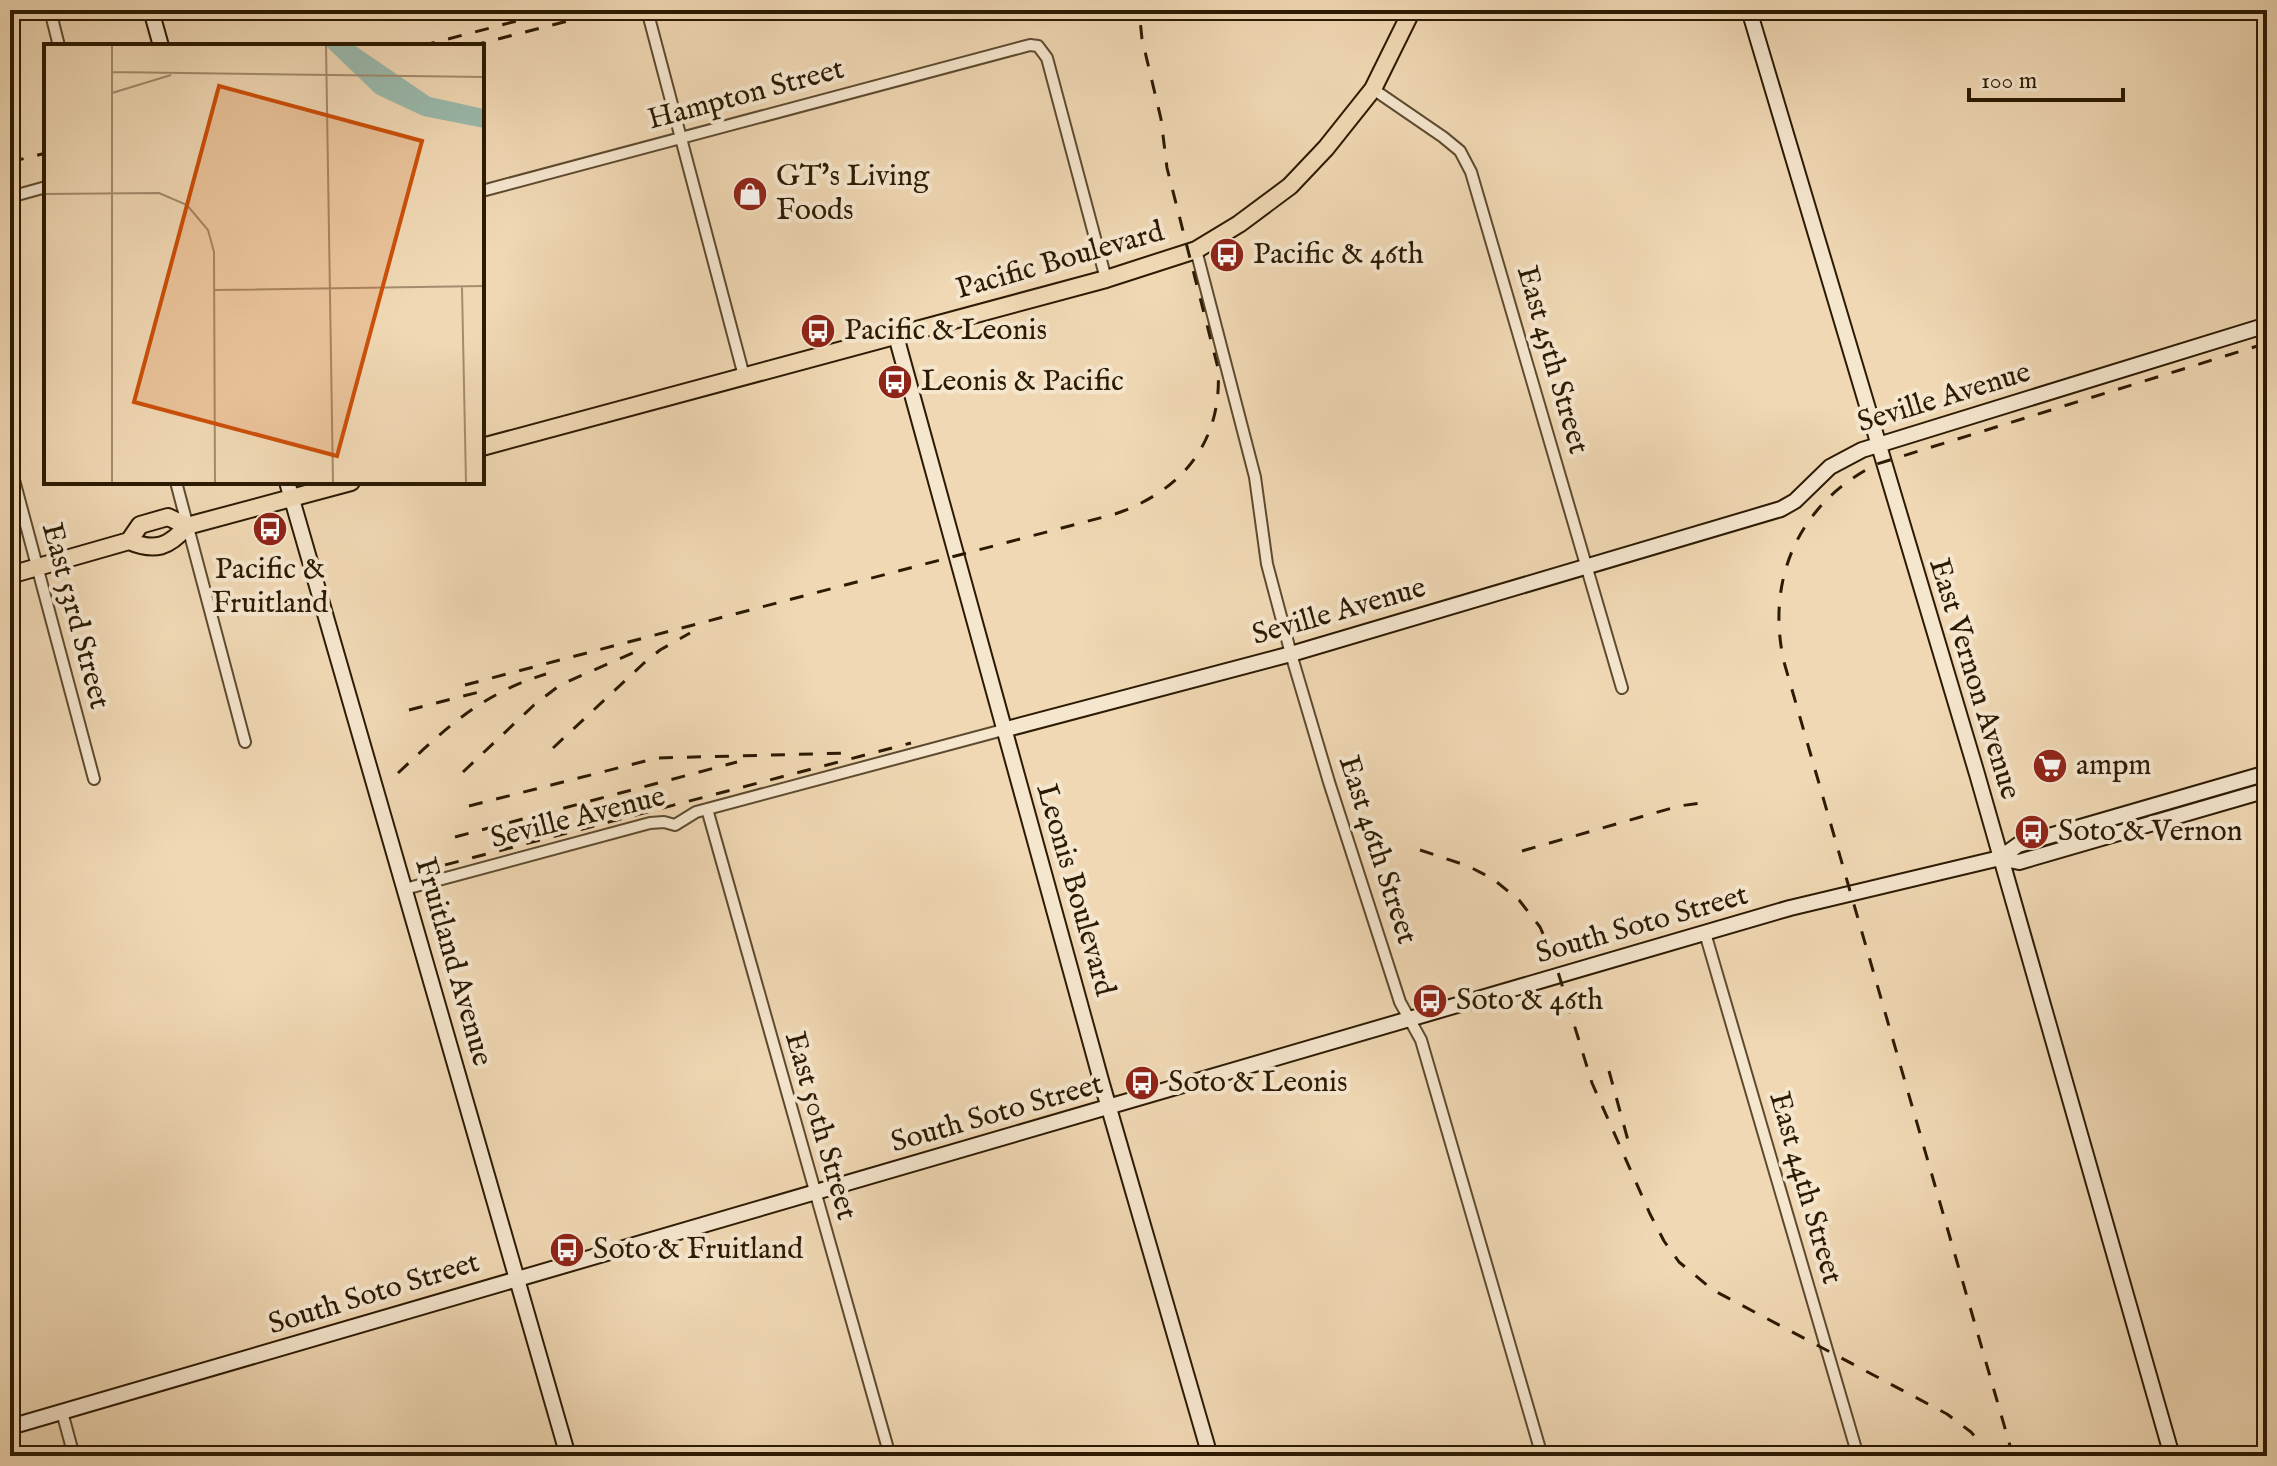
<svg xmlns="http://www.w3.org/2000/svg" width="2277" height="1466" font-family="'IM FELL English',serif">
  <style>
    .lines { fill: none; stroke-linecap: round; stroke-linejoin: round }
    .street-casing { stroke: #5d4a2e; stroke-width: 14 }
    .secondary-casing { stroke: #2c1a02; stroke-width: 18 }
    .primary-casing { stroke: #2c1a02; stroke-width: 20 }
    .street { stroke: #f5e6ce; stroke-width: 10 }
    .secondary { stroke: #f5e6ce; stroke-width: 14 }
    .primary { stroke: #f0d8b4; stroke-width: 16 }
    .rail { stroke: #2c1a02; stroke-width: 3; stroke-dasharray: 14 14; stroke-linecap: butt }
    .labels { text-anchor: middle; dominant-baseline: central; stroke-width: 8; stroke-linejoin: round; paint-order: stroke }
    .street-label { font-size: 30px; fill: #2c1a02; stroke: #f5e6ce }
    .poi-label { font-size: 30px; fill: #2c1a02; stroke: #f5e6ce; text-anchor: start }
    .inset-road { fill: none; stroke: #a28c6d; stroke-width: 2 }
    .view { fill: #cc500a; fill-opacity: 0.15; stroke: #cc500a; stroke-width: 4 }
    .inset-edge { fill: none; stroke: #2c1a02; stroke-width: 4 }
  </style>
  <rect width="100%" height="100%" fill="#f0d8b4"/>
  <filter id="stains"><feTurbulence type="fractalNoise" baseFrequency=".0025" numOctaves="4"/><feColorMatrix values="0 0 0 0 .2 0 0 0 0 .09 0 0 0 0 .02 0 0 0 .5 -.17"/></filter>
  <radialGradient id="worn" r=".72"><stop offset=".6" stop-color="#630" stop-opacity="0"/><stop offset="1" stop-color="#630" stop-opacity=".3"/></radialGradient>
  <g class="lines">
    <g class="street-casing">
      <path id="street" d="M50,10L59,46
        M647,10L744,376
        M1373,89L1443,137L1460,151L1471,172L1622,688
        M482,191L1030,45L1038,46L1047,58L1106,279
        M10,197L46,187
        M1196,250L1255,477L1267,564L1291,654L1329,782L1400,1002L1421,1040L1542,1456
        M10,465L94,779
        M176,482L245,742
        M707,809L890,1456
        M405,889L650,823L664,822L675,825L696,812L1003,730
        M1705,933L1858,1456
        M62,1412L74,1456"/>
    </g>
    <g class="secondary-casing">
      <path id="secondary" d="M151,10L161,46
        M1749,10L1977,774L2172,1456
        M896,336L1102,1084L1210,1456
        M287,482L568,1456
        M1003,730L1291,654L1781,509L1795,501L1830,467L1862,450L2267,325
        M2000,858L2019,862L2267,790
        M10,1427L1790,908L2000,858L2018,845L2267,773"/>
    </g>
    <g class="primary-casing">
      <path id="primary" d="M482,447L1106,279L1196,250L1239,224L1290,186L1326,148L1373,89L1412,10
        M129,541L140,525L168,517L187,526
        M10,575L129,541C155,552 169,547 187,526L351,482"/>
    </g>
    <use href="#street" class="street"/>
    <use href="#secondary" class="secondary"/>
    <use href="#primary" class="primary"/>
    <path class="rail" d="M421,46L559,10
      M471,46L610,10
      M10,162L46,153
      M465,685L1115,514C1182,491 1223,442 1218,368L1167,168L1161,119L1142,39L1139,10
      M409,710L483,691
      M553,748L644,663L660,650L690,633
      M463,772L534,705L560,685L644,648
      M398,773C446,728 481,694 546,674
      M469,806L657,758L849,753
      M455,837L737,762
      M1420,850L1468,866L1493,879L1519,900L1540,927L1554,959L1592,1083L1650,1214L1664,1241L1679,1262L1713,1290L1947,1414L1971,1432L1991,1456
      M1522,851L1679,806L1709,802
      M418,872L911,743
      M1609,1071L1629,1144
      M2013,1456L1784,662C1765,578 1800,502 1877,464L2267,343"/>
  </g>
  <defs>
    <g id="shop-disc" transform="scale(1.8)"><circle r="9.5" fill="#8f2418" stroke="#f5e6ce"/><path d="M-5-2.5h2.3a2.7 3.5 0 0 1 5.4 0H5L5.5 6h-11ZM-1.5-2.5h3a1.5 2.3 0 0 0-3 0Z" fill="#fff"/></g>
    <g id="bus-disc" transform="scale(1.8)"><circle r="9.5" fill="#8f2418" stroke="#f5e6ce"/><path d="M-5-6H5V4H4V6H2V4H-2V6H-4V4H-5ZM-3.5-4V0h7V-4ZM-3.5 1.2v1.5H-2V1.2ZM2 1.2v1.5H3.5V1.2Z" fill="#fff"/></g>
    <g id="supermarket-disc" transform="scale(1.8)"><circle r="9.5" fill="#8f2418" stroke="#f5e6ce"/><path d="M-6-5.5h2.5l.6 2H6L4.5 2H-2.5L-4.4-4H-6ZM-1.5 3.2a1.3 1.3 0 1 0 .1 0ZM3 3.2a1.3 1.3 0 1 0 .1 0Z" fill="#fff"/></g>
  </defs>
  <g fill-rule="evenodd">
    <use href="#shop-disc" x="750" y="194"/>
    <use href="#bus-disc" x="1227" y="255"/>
    <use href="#bus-disc" x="818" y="331"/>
    <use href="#bus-disc" x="895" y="382"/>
    <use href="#bus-disc" x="270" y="529"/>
    <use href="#supermarket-disc" x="2050" y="766"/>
    <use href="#bus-disc" x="2032" y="832"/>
    <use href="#bus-disc" x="1430" y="1001"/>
    <use href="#bus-disc" x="1142" y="1083"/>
    <use href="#bus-disc" x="567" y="1250"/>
  </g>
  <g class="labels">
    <g class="street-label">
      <text transform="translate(746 95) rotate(-15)">Hampton Street</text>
      <text transform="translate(1060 261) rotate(-16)">Pacific Boulevard</text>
      <text transform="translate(1552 360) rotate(74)">East 45th Street</text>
      <text transform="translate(1944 398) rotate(-17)">Seville Avenue</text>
      <text transform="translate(1339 612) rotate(-16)">Seville Avenue</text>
      <text transform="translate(75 616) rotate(75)">East 53rd Street</text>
      <text transform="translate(1974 679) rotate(73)">East Vernon Avenue</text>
      <text transform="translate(578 818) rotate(-14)">Seville Avenue</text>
      <text transform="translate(1377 850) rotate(72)">East 46th Street</text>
      <text transform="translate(1075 890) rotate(74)">Leonis Boulevard</text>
      <text transform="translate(1642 925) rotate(-16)">South Soto Street</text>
      <text transform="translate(453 962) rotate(74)">Fruitland Avenue</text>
      <text transform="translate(997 1114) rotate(-16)">South Soto Street</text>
      <text transform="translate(820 1126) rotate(74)">East 50th Street</text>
      <text transform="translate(1805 1188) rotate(74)">East 44th Street</text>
      <text transform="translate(374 1294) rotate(-17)">South Soto Street</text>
    </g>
    <g class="poi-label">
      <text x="776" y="177">GT's Living<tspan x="776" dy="34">Foods</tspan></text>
      <text x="1253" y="255">Pacific &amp; 46th</text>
      <text x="844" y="331">Pacific &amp; Leonis</text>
      <text x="921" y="382">Leonis &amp; Pacific</text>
      <text x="270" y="570" text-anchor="middle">Pacific &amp;<tspan x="270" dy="34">Fruitland</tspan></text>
      <text x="2076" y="766">ampm</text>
      <text x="2058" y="832">Soto &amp; Vernon</text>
      <text x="1456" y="1001">Soto &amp; 46th</text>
      <text x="1168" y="1083">Soto &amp; Leonis</text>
      <text x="593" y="1250">Soto &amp; Fruitland</text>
    </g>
  </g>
  <g transform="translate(44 44)">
    <rect width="440" height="440" fill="#f0d8b4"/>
    <path d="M281,1H310L386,53L440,65V84L379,72L332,50Z" fill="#9abaad"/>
    <path class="inset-road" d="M282,1L289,439M68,28L440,33M68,49L127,31M0,150L115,149L143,161L164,186L170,208L171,439M418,243L422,439M170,246L440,242M68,439V1"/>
    <path class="view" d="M175,42L378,97L293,412L90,358Z"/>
    <rect width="440" height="440" class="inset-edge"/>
  </g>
  <rect width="2277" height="1466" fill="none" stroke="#f0d8b4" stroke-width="40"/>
  <rect x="12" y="12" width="2253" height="1442" fill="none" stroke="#2c1a02" stroke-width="4"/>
  <rect x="20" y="20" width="2237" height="1426" fill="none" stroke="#2c1a02" stroke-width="2"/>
  <path d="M1969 88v12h154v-12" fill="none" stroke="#2c1a02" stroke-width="4"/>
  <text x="1981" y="88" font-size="24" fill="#2c1a02" stroke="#f5e6ce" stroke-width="6" paint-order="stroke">100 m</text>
  <rect width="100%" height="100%" filter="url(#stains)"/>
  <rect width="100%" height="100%" fill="url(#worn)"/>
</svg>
